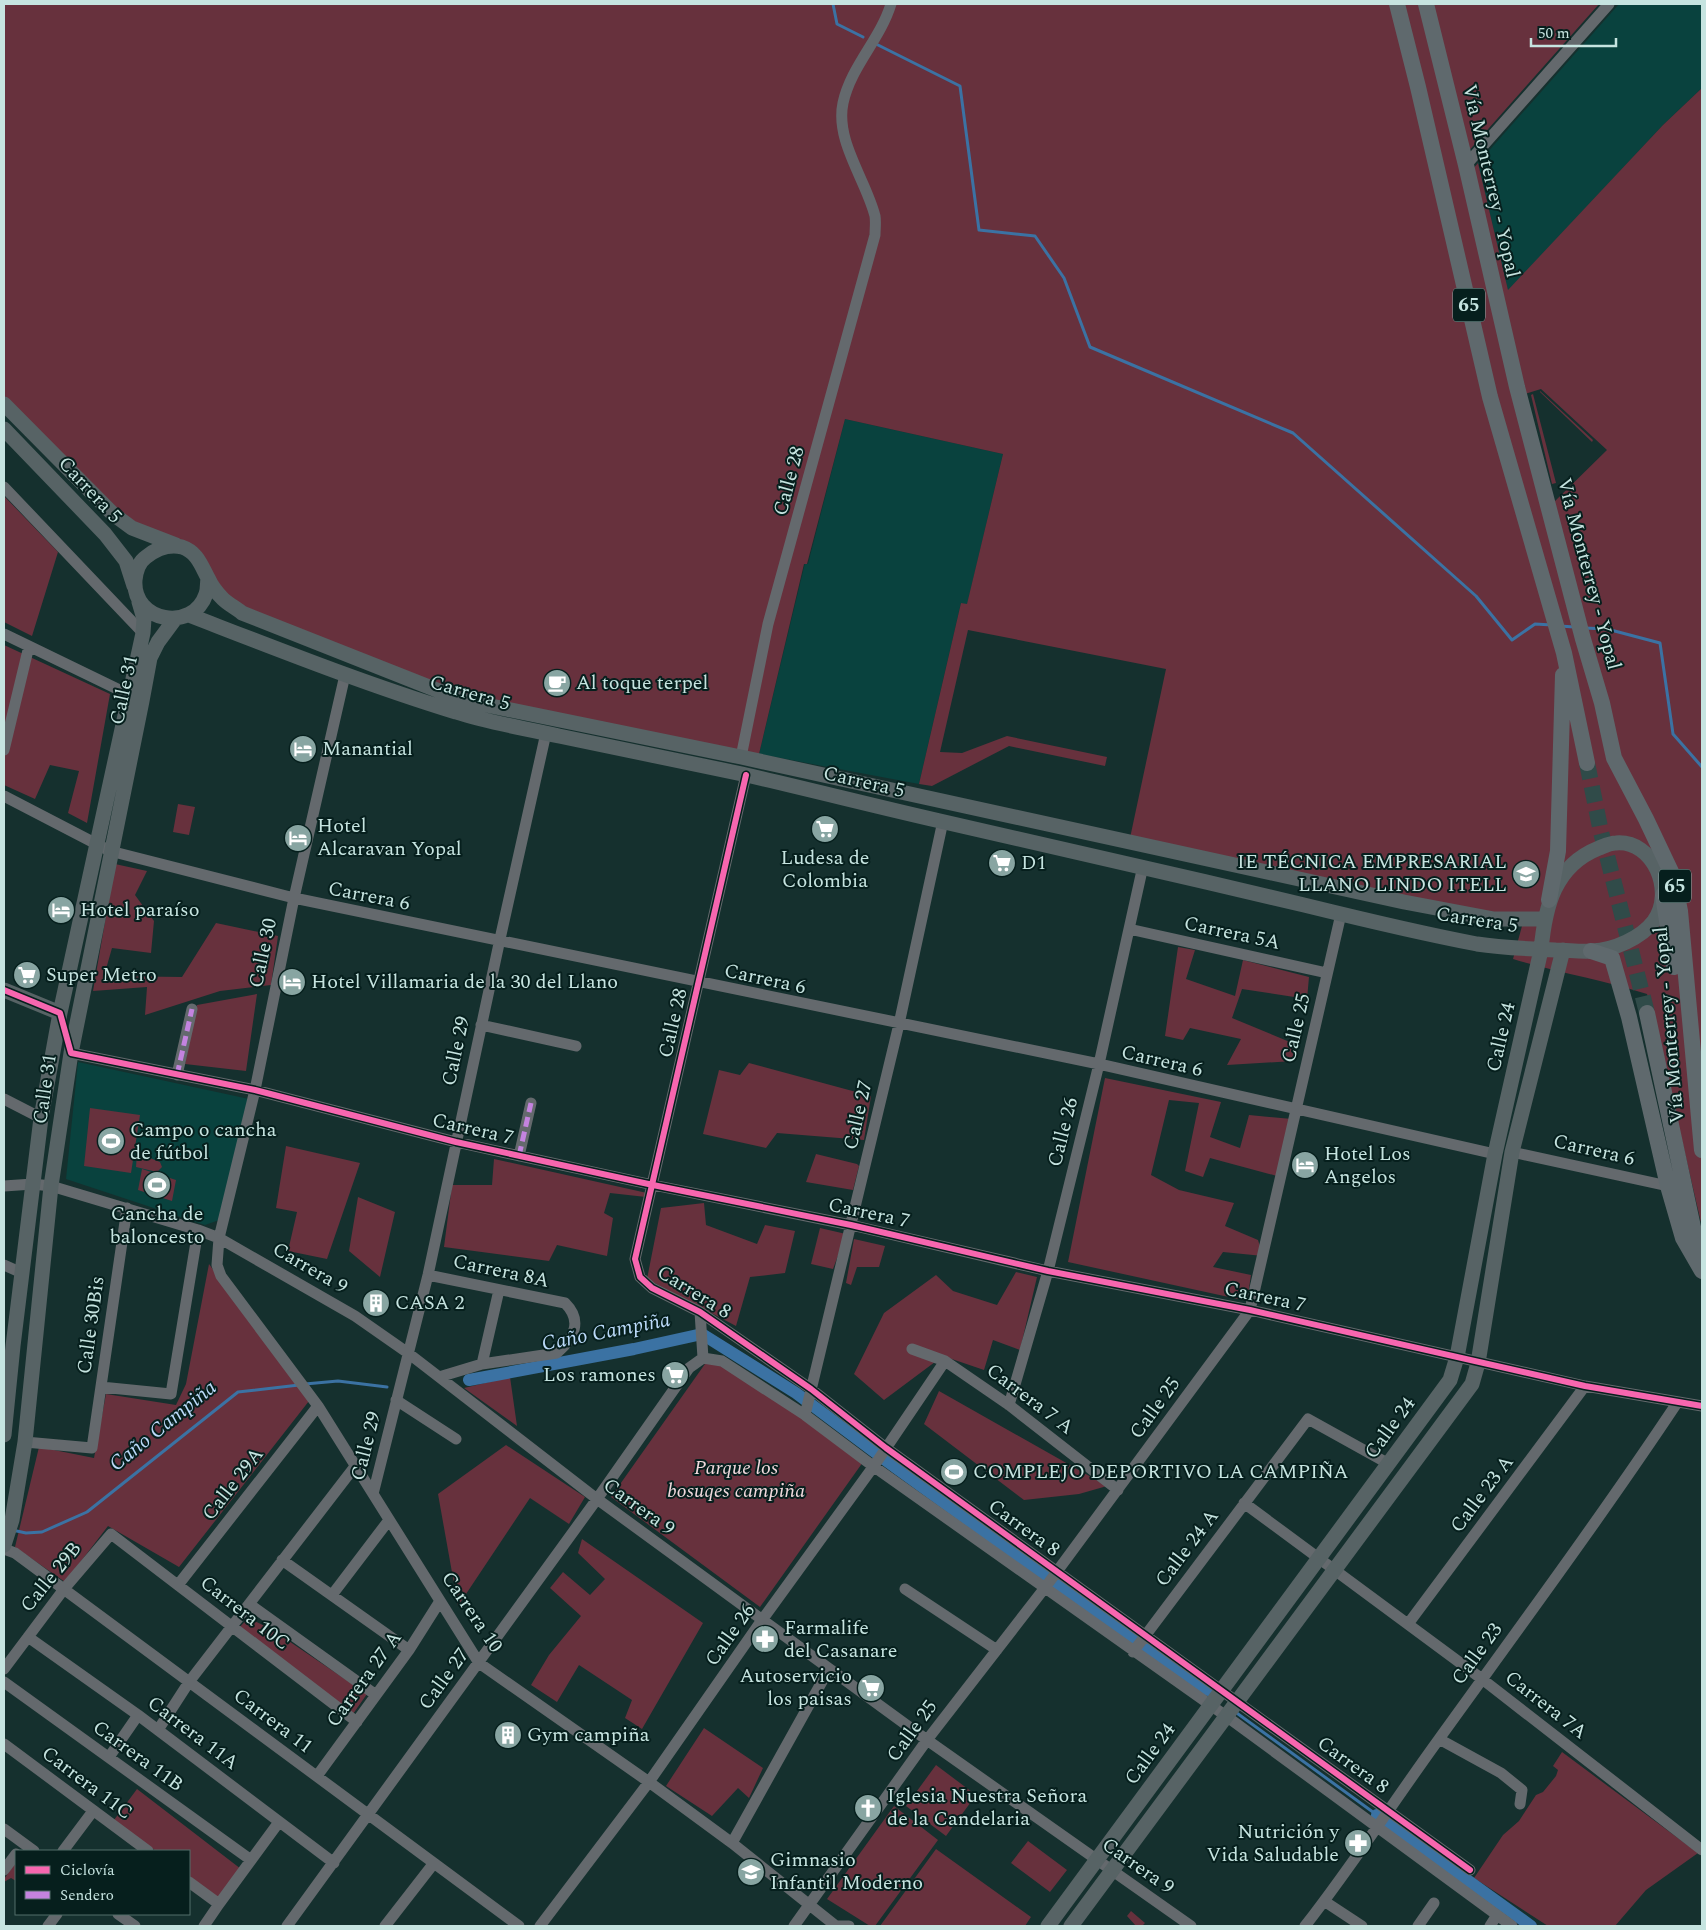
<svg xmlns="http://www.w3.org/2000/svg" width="1706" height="1930" font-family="Spectral,serif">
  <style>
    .built { fill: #09423e }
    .green { fill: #67313d; fill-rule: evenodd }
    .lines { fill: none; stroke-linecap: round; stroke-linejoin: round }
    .stream { stroke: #3b72a3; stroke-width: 3 }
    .canal { stroke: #3b72a3; stroke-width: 12 }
    .primary-tunnel { stroke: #304b49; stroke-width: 16; stroke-dasharray: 16 8; stroke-linecap: butt }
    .street { stroke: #64696d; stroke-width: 11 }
    .secondary { stroke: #576365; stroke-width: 15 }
    .primary { stroke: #5f696d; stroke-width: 16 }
    .quiet { stroke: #c483df; stroke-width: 5; stroke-dasharray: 10 5; stroke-linecap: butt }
    .cycleway-casing { stroke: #061f1d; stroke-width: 9 }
    .cycleway { stroke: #f766af; stroke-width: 6 }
    .labels { text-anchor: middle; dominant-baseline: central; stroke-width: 4; stroke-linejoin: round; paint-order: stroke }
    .shield { fill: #061f1d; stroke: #8ca9a6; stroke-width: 1 }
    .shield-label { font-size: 19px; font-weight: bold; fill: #c6e4e0 }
    .street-label { font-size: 20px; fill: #c6e4e0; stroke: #061f1d }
    .poi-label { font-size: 20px; fill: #c6e4e0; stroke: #061f1d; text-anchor: start }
    .park-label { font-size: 20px; font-style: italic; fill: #f1d9dd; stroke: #061f1d }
    .water-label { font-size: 21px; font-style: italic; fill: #bbdaf9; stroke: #061f1d }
  </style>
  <rect width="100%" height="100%" fill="#15302e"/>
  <path class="built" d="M1619,4H1702V88L1663,125L1508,291L1478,163Z
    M845,419L1003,454L967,605L961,603L919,784L759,754L805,563L808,564Z
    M78,1062L249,1099L222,1219L205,1225L66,1179Z"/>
  <path class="green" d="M4,4H1599L1466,154L1471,171L1478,163L1508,290L1663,125L1702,88V1227L1653,1015L1647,994C1603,980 1557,972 1513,959L1525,915H1493L1130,838L1166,669L968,630L940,752L962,753L1007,736L1107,757L1105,766L1009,746L932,786L919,784L961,603L967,604L1003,454L845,419L807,564H804L759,754L462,696L244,609L227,598L207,565L135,524L117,511L4,397ZM1541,389L1607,450L1552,504L1522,395Z
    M1540,391L1593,440L1592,442L1540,392Z
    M1533,394L1556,483L1552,484L1531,395Z
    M4,496L58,552L32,636L4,622Z
    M4,645L110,694L87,823L68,813L79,771L50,765L35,799L4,785Z
    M178,804L195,807L189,835L173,832Z
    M115,864L147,871L135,895L154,921L151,953L112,948L104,976L182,977L216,923L278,936L271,985L220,991L145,1015L147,987L93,991Z
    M1178,947L1195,950L1186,979L1235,996L1243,960L1309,977L1307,999L1242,989L1232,1018L1297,1045L1294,1061L1227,1065L1241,1039L1190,1028L1183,1040L1165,1036Z
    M257,994L246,1071L185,1064L197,1005Z
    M749,1063L871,1096L864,1140L777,1133L766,1148L703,1134L719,1070L740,1075Z
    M1105,1078L1221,1102L1210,1137L1240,1148L1249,1115L1292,1119L1277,1176L1210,1158L1203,1177L1185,1171L1199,1103L1169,1100L1151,1175L1179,1190L1234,1203L1225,1226L1258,1240L1263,1256L1223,1252L1213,1267L1251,1275L1247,1301L1068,1262Z
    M90,1108L140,1115L131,1173L84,1166Z
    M286,1146L360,1163L327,1259L288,1251L297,1212L276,1208Z
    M137,1153L160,1162L162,1167L157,1172L136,1167Z
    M816,1154L857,1164L859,1166L853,1190L806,1182Z
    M494,1159L647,1193L646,1197L610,1193L604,1213L613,1218L607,1256L557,1245L549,1261L444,1247L452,1185H492Z
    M142,1169L176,1180L172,1201L138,1190Z
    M358,1197L395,1212L380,1277L349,1251Z
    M704,1203L706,1225L757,1244L765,1225L795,1231L785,1273L750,1277L736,1326L647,1279L661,1208Z
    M820,1228L846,1234L833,1269L811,1264Z
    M854,1239L885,1246L879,1267H857L851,1285L846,1283Z
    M209,1264L309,1401L179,1567L108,1526L65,1582L15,1547L39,1447L94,1458L106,1394L176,1405L186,1384Z
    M1016,1272L1037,1277L1020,1350L993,1340L984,1370L943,1356L884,1400L854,1374L884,1313L936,1275L953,1291L997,1305Z
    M712,1354L863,1462L760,1607L611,1497Z
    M510,1377L517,1426L464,1388Z
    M939,1391L1107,1486L1079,1494L1024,1500L924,1424Z
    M506,1445L585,1497L569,1524L530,1498L458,1606L438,1494Z
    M956,1458L968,1468L952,1486L942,1477Z
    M582,1539L703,1623L642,1729L625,1718L632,1700L579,1665L557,1702L531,1685L549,1655L581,1616L550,1588L563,1572L590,1595L605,1579L578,1553Z
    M248,1618L271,1629L367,1694L353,1714L239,1628Z
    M704,1728L763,1768L749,1798L738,1788L712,1816L666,1786Z
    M1562,1752L1698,1853L1646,1890L1615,1926H1548L1474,1878L1503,1835L1519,1821L1536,1795L1543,1792L1556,1776L1558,1770L1553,1766Z
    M936,1765L976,1795L946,1836L906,1806Z
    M137,1789L241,1869L220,1899L189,1876V1851H156L114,1820Z
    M894,1806L938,1840L875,1926H870L827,1899Z
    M1028,1841L1067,1870L1050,1892L1011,1863Z
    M936,1849L1031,1917L1025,1926H880Z
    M16,1862V1881L11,1878L4,1882V1879Z
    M1131,1911L1145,1923L1142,1926H1136L1127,1916Z"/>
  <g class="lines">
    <path class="stream" d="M833,4L837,24L863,37
      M876,44L960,86L979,230L1035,236L1064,278L1090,347L1293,433L1476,596L1512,640L1535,624L1552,625
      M1560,626L1574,627
      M1585,628L1607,629L1660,643L1673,734L1702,767
      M305,1384L338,1381L387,1387
      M12,1530L26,1533L42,1532L87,1512L238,1392L299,1385
      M1234,1711L1377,1815"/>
    <path class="canal" d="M469,1380L634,1349L702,1334L796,1393L888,1462L1056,1584L1208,1690
      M1377,1815L1531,1926"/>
    <path class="primary-tunnel" d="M1587,763L1601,832L1647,1013"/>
    <path class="street" d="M1466,165L1609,4
      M4,487L143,633
      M4,634L136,698
      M345,675L294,898L255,1090L219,1238L217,1265L221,1276L318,1406L479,1663L649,1782L732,1843L836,1926
      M4,750L29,646
      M741,757L768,624L875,235C875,229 876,222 875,216C866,180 835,141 843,103C851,66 880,40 891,4
      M746,775L635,1259L640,1277L652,1288L700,1312L811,1389L886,1448L1470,1870
      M4,796L110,851L294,898L1099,1064L1495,1154
      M1129,929L1327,973
      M481,1025L576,1046
      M71,1053L255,1090L456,1142L653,1185L851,1225L1048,1271L1250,1310L1585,1386L1702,1406
      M177,1075L192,1009
      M4,1099L41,1118
      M1512,1152L1668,1186
      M519,1156L531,1103
      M4,1186L33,1184L51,1186L198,1230L219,1238L355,1316L408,1353L597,1499L927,1740L1191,1926
      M4,1265L22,1273
      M428,1275L565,1303C583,1321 574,1338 557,1353L482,1364L439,1377
      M700,1312L703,1358
      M912,1349L945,1361L1009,1405L1118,1490
      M703,1358L722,1361L805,1415L873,1466L1226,1716L1512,1926
      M482,1364L499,1290
      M101,1387L171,1394L198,1230
      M396,1400L456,1439
      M1009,1405L1048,1271L1099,1064L1143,866
      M805,1415L899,1024L943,821
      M25,1442L92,1448L127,1208
      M373,1494L428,1275L500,939L546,733
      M1244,1503L1482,1679L1702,1850
      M4,1549L15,1553L519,1926
      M282,1560L409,1650
      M178,1585L318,1406
      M905,1589L997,1650
      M332,1595L389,1520
      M249,1604L376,1695
      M1408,1624L1585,1386
      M28,1637L138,1715L334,1863
      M1133,1652L1308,1419L1389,1464
      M4,1669L64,1589L111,1534L357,1722
      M4,1682L251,1860
      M158,1730L189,1682L356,1465
      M1439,1739L1501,1773L1522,1790L1520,1804
      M4,1744L148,1851
      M109,1757L138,1715
      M317,1776L409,1650L440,1601
      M4,1829L34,1851
      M732,1843L829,1669
      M63,1851L93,1811
      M4,1870L16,1854
      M189,1882L219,1904
      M1324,1901L1362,1926
      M118,1914L135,1926
      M48,1926L57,1914
      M204,1926L219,1904L279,1822
      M287,1926L597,1499L689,1368L703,1358
      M385,1926L434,1863
      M540,1926L649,1782L762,1620L876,1463L945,1361
      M794,1926L927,1740L1047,1585L1250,1310L1341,914
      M835,1926H849
      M1305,1926C1352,1866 1394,1801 1439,1739C1519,1628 1601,1517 1677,1403
      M1418,1926L1434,1903
      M1490,1926L1497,1915"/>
    <path class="secondary" d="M4,404L113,514L132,528L176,545
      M4,429L105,534L126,561L134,586
      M208,579C207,583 208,589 206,594C193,633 132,622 135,580C136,571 139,562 146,557C156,549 169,544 182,547C197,552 201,565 208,578C211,585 218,594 223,599C228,604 236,608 242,613L462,700L741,757L1404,902L1494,919H1544
      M189,615C277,649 365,684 456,712C489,723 525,728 559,736C620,749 681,761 742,774C808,789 874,806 940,821C1062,849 1183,876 1304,905C1361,919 1419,933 1477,944C1503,948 1530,949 1556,950C1568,950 1580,952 1592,951C1614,950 1641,938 1654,921C1675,892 1654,840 1616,843C1610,843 1604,846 1599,848C1554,866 1545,907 1541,950L1495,1154L1457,1357L1450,1380L1048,1926
      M4,990L60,1013
      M4,1435L13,1346L41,1118L60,1013L143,633L144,619L139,602
      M4,1545L12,1520L25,1442L51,1186L71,1053L142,701L150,658L158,642L175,619
      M1071,1926L1472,1384L1478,1363L1512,1152L1563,950"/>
    <path class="primary" d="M1397,4L1418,87L1490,397L1564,653L1587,763
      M1426,4L1466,165L1517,387L1583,639L1602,703L1614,758L1646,819L1673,876L1680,911L1702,1150
      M1663,895L1674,967
      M1549,900L1558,851L1563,675
      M1591,951L1612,958L1629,1017L1668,1186L1683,1238L1702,1271
      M1647,1013L1699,1255"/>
    <path class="quiet" d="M177,1075L192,1009
      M519,1156L531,1103"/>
    <g class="cycleway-casing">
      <path id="cycleway" d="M746,775L635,1259L640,1277L652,1288L700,1312L811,1389L886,1448L1470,1870
        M4,990L60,1013L71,1053L255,1090L456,1142L653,1185L851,1225L1048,1271L1250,1310L1585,1386L1702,1406"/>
    </g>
    <use href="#cycleway" class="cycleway"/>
  </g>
  <defs>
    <g id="cafe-disc" transform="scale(1.4375)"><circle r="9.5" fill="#88a5a2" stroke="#061f1d"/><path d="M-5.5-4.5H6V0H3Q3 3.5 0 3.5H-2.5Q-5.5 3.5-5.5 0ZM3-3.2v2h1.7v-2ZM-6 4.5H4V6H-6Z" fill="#fff"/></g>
    <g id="hotel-disc" transform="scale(1.4375)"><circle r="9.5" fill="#88a5a2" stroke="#061f1d"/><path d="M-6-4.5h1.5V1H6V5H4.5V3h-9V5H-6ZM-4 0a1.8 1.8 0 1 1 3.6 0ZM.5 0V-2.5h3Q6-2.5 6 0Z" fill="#fff"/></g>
    <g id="supermarket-disc" transform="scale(1.4375)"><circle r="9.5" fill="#88a5a2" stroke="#061f1d"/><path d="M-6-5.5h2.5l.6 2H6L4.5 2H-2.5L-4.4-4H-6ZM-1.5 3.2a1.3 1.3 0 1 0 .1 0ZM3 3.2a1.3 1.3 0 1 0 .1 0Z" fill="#fff"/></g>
    <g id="school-disc" transform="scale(1.4375)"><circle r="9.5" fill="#88a5a2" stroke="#061f1d"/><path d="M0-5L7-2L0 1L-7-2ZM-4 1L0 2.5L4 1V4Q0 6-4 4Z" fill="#fff"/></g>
    <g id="stadium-disc" transform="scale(1.4375)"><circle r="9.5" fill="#88a5a2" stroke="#061f1d"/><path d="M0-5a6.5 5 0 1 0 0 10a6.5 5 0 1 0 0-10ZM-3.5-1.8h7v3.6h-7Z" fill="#fff"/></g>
    <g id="building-disc" transform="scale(1.4375)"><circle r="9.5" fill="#88a5a2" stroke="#061f1d"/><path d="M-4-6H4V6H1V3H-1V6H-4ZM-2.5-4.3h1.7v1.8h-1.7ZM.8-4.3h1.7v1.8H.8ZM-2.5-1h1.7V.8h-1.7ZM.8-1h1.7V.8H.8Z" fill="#fff"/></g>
    <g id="pharmacy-disc" transform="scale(1.4375)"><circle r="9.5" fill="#88a5a2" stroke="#061f1d"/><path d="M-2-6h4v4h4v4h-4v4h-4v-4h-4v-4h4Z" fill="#fff"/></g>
    <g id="church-disc" transform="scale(1.4375)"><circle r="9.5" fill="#88a5a2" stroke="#061f1d"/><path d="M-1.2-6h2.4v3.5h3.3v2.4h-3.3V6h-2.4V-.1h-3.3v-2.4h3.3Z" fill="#fff"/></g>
  </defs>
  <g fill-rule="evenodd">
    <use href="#cafe-disc" x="557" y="683"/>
    <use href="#hotel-disc" x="303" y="749"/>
    <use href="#supermarket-disc" x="825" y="829"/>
    <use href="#hotel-disc" x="298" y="838"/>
    <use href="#supermarket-disc" x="1002" y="863"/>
    <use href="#school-disc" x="1526" y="874"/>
    <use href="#hotel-disc" x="61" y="910"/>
    <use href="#supermarket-disc" x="27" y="975"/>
    <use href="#hotel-disc" x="292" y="982"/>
    <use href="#stadium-disc" x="111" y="1141"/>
    <use href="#hotel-disc" x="1305" y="1165"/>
    <use href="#stadium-disc" x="157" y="1185"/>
    <use href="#building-disc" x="376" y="1303"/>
    <use href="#supermarket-disc" x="675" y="1375"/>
    <use href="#stadium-disc" x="954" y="1472"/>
    <use href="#pharmacy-disc" x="765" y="1639"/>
    <use href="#supermarket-disc" x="871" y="1688"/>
    <use href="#building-disc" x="508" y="1735"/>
    <use href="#church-disc" x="868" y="1808"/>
    <use href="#pharmacy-disc" x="1358" y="1843"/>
    <use href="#school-disc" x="751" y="1872"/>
  </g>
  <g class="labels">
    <g class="shield">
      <rect x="1453" y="288.5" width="32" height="33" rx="4"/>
      <rect x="1659" y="869.5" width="32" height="33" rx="4"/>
    </g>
    <g class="shield-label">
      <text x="1469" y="305">65</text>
      <text x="1675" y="886">65</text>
    </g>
    <g class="street-label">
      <text transform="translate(1491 181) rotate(77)">Vía Monterrey - Yopal</text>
      <text transform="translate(789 481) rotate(-75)">Calle 28</text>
      <text transform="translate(90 490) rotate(47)">Carrera 5</text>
      <text transform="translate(1589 574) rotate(75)">Vía Monterrey - Yopal</text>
      <text transform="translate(124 690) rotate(-78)">Calle 31</text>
      <text transform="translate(470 693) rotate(16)">Carrera 5</text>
      <text transform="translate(864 782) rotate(13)">Carrera 5</text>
      <text transform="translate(369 896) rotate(11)">Carrera 6</text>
      <text transform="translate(1477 920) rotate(9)">Carrera 5</text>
      <text transform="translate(1232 933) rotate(12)">Carrera 5A</text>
      <text transform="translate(263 953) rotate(-78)">Calle 30</text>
      <text transform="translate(765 979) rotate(12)">Carrera 6</text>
      <text transform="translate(673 1023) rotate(-77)">Calle 28</text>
      <text transform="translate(1669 1025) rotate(-95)">Vía Monterrey - Yopal</text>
      <text transform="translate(1296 1028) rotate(-77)">Calle 25</text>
      <text transform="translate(1501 1037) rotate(-77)">Calle 24</text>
      <text transform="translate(456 1051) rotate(-78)">Calle 29</text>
      <text transform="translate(1162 1061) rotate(13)">Carrera 6</text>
      <text transform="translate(45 1089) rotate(-82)">Calle 31</text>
      <text transform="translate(858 1115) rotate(-77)">Calle 27</text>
      <text transform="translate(473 1129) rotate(13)">Carrera 7</text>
      <text transform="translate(1063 1132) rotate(-76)">Calle 26</text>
      <text transform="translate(1594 1150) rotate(13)">Carrera 6</text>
      <text transform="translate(869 1213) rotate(12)">Carrera 7</text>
      <text transform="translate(310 1268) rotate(30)">Carrera 9</text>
      <text transform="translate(501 1271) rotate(12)">Carrera 8A</text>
      <text transform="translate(694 1292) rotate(32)">Carrera 8</text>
      <text transform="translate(1265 1297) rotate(12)">Carrera 7</text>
      <text transform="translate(91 1325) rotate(-82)">Calle 30Bis</text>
      <text transform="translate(1030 1399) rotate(37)">Carrera 7 A</text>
      <text transform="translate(1155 1408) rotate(-54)">Calle 25</text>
      <text transform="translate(1390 1428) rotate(-54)">Calle 24</text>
      <text transform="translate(366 1446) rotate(-76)">Calle 29</text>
      <text transform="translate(233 1484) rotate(-52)">Calle 29A</text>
      <text transform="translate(1482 1494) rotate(-53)">Calle 23 A</text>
      <text transform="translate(639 1507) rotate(36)">Carrera 9</text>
      <text transform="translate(1024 1528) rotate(36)">Carrera 8</text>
      <text transform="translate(1187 1548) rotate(-53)">Calle 24 A</text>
      <text transform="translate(51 1577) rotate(-51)">Calle 29B</text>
      <text transform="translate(472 1612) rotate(56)">Carrera 10</text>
      <text transform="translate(245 1613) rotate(38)">Carrera 10C</text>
      <text transform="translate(730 1635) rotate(-55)">Calle 26</text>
      <text transform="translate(1477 1654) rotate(-54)">Calle 23</text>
      <text transform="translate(364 1679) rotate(-54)">Carrera 27 A</text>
      <text transform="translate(444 1679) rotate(-54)">Calle 27</text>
      <text transform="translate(1546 1705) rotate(38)">Carrera 7A</text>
      <text transform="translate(273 1721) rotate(37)">Carrera 11</text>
      <text transform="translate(912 1731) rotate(-54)">Calle 25</text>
      <text transform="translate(193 1733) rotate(37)">Carrera 11A</text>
      <text transform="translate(1150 1754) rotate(-54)">Calle 24</text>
      <text transform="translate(138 1756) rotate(36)">Carrera 11B</text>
      <text transform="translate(1353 1765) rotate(36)">Carrera 8</text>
      <text transform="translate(87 1783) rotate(37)">Carrera 11C</text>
      <text transform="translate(1138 1866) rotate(35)">Carrera 9</text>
    </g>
    <g class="poi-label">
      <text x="576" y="683">Al toque terpel</text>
      <text x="322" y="749">Manantial</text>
      <text x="317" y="826">Hotel<tspan x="317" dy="23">Alcaravan Yopal</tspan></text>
      <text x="825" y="858" text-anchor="middle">Ludesa de<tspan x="825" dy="23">Colombia</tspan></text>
      <text x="1507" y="862" text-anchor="end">IE TÉCNICA EMPRESARIAL<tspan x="1507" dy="23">LLANO LINDO ITELL</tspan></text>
      <text x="1021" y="863">D1</text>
      <text x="80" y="910">Hotel paraíso</text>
      <text x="46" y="975">Super Metro</text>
      <text x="311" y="982">Hotel Villamaria de la 30 del Llano</text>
      <text x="130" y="1130">Campo o cancha<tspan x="130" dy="23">de fútbol</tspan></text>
      <text x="1324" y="1154">Hotel Los<tspan x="1324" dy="23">Angelos</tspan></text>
      <text x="157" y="1214" text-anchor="middle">Cancha de<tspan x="157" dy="23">baloncesto</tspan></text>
      <text x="395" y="1303">CASA 2</text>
      <text x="656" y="1375" text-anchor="end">Los ramones</text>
      <text x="973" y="1472">COMPLEJO DEPORTIVO LA CAMPIÑA</text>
      <text x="784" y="1628">Farmalife<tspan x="784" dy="23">del Casanare</tspan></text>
      <text x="852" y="1676" text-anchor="end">Autoservicio<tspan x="852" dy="23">los paisas</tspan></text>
      <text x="527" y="1735">Gym campiña</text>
      <text x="887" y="1796">Iglesia Nuestra Señora<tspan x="887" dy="23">de la Candelaria</tspan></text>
      <text x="1339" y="1832" text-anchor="end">Nutrición y<tspan x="1339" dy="23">Vida Saludable</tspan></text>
      <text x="770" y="1860">Gimnasio<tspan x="770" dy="23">Infantil Moderno</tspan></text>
    </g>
    <g class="park-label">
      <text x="736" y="1468">Parque los<tspan x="736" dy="23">bosuqes campiña</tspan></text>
    </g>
    <g class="water-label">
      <text transform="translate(606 1332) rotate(-11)">Caño Campiña</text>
      <text transform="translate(163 1426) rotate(-39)">Caño Campiña</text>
    </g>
  </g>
  <rect width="1706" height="1930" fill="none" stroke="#c6e4e0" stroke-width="10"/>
  <rect x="15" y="1850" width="175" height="65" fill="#061f1d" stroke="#536e6b"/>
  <rect x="25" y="1866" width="25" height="8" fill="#f766af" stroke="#536e6b"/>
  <text x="60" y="1875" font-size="15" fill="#c6e4e0">Ciclovía</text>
  <rect x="25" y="1891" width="25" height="8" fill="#c483df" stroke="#536e6b"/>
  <text x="60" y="1900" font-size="15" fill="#c6e4e0">Sendero</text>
  <path d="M1531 38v8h85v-8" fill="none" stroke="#c6e4e0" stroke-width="2.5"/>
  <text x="1538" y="38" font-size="15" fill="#c6e4e0" stroke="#061f1d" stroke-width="4" paint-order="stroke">50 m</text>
</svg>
